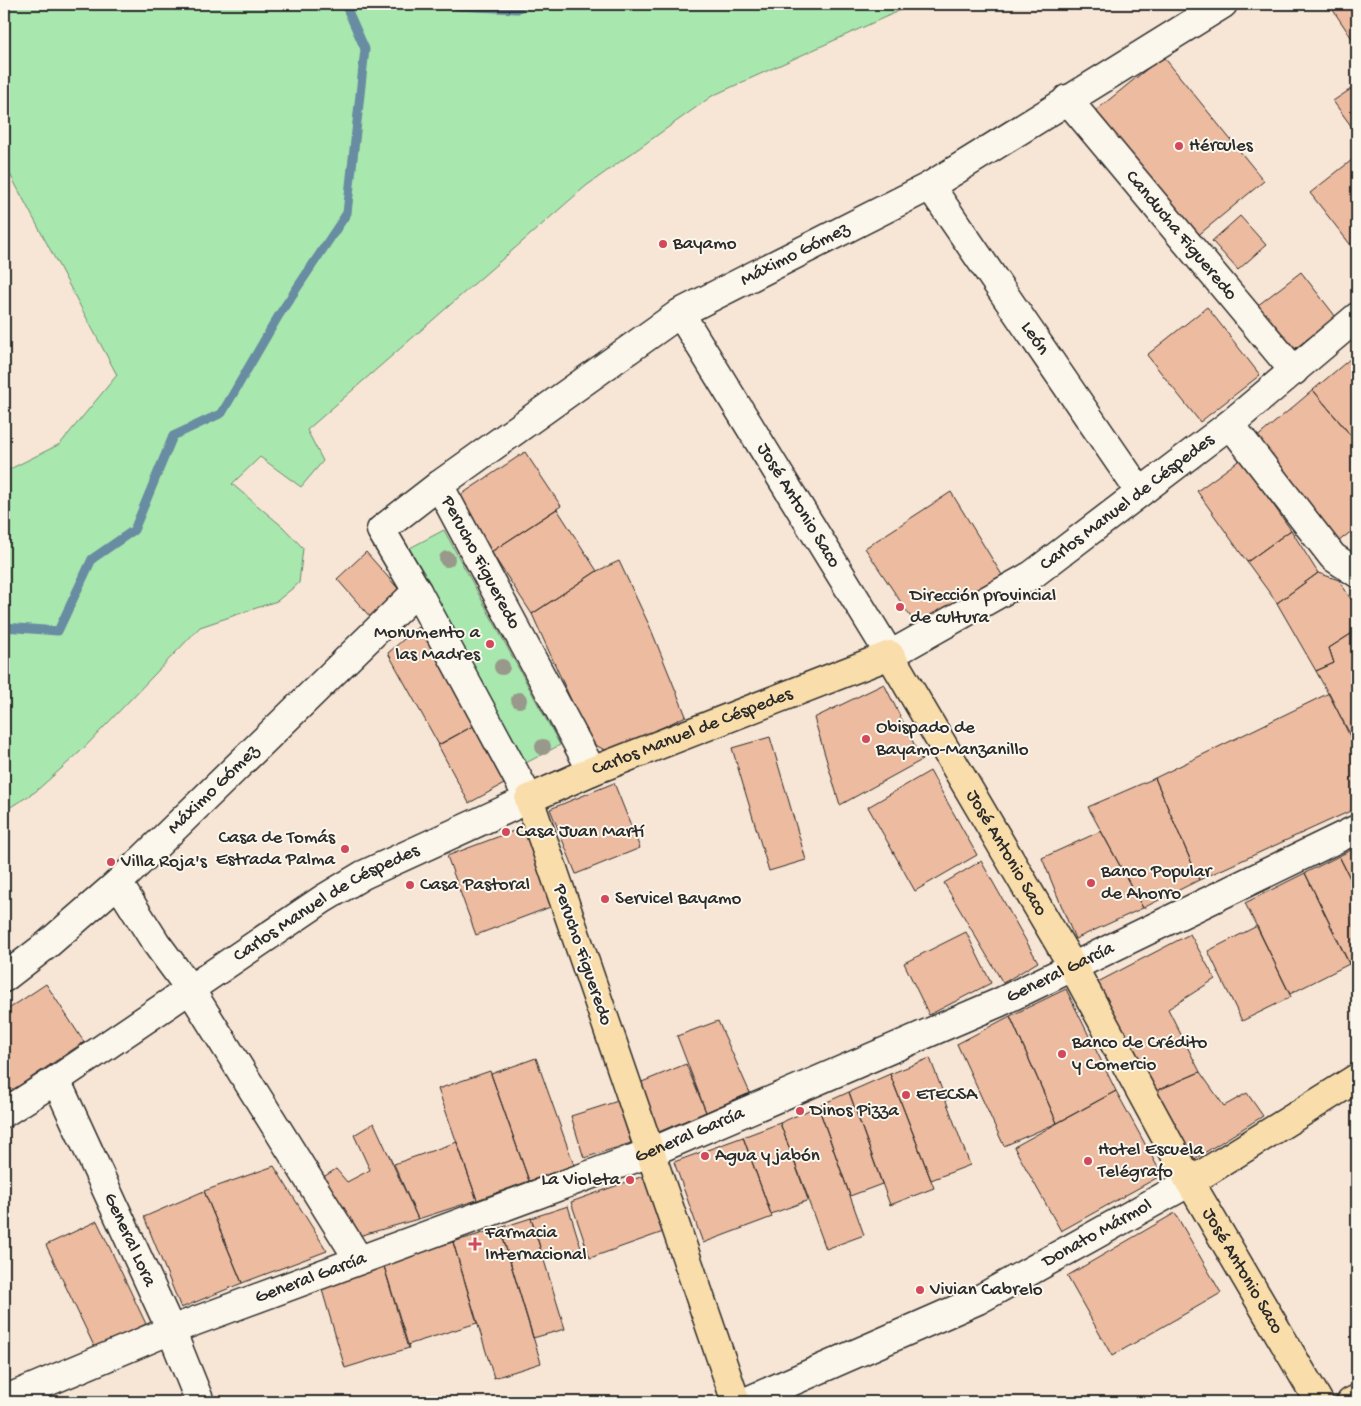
<svg xmlns="http://www.w3.org/2000/svg" width="1361" height="1406" font-family="'Gochi Hand',sans-serif">
  <style>
    .green { fill: #a8e7ae; stroke: #6a896c }
    .lines { fill: none; stroke-linecap: round; stroke-linejoin: round }
    .stream { stroke: #678ca1; stroke-width: 9 }
    .building { fill: #edbb9f; stroke: #2b2b2b }
    .minor-casing { stroke: #2b2b2b; stroke-width: 31 }
    .major-casing { stroke: #2b2b2b; stroke-width: 31 }
    .minor { stroke: #fbf7ec; stroke-width: 28 }
    .major { stroke: #f9deab; stroke-width: 28 }
    .tree { fill: #98998a }
    .poi-dot { fill: #d1495b; stroke: #fbf7ec; stroke-width: 2 }
    .labels { text-anchor: middle; dominant-baseline: central; stroke-width: 4; stroke-linejoin: round; paint-order: stroke }
    .poi-label { font-size: 19px; fill: #2b2b2b; stroke: #fbf7ec; text-anchor: start }
    .street-label { font-size: 19px; fill: #2b2b2b; stroke: #fbf7ec }
  </style>
  <rect width="100%" height="100%" fill="#f7e5d5"/>
  <filter id="ink" filterUnits="userSpaceOnUse"><feTurbulence type="fractalNoise" baseFrequency=".02" numOctaves="2"/><feDisplacementMap in="SourceGraphic" scale="10" xChannelSelector="R" yChannelSelector="G"/><feConvolveMatrix kernelMatrix="1 2 1 2 8 2 1 2 1" color-interpolation-filters="sRGB"/></filter>
  <g filter="url(#ink)">
    <path class="green" d="M4,4H914L712,96L586,186L307,430L323,461L301,487L260,457L232,484L283,527L303,548L299,583L277,601L200,627L81,751L35,792L4,811V472L60,444L117,375L4,163Z
      M444,530L560,745L524,764L408,549Z"/>
    <g class="lines">
      <path class="stream" d="M456,4L457,6L517,9L524,4
        M4,627L58,631L92,559L134,530L173,436L222,413L279,315L347,213L365,49L345,4"/>
    </g>
    <path class="building" d="M1329,4H1357V46Z
      M1163,56L1264,181L1196,237L1094,112Z
      M1357,85V134L1333,101Z
      M1357,156V253L1310,193Z
      M1240,216L1266,245L1238,270L1212,241Z
      M1301,272L1336,317L1292,351L1257,306Z
      M1207,307L1260,375L1200,422L1147,355Z
      M1357,353V443L1313,390Z
      M1313,390L1357,443V527L1339,541L1255,439Z
      M525,452L561,506L491,552L456,498Z
      M1241,459L1291,530L1247,562L1197,491Z
      M951,492L1002,575L916,625L865,548Z
      M557,509L597,571L532,614L491,552Z
      M1291,530L1318,573L1277,603L1247,562Z
      M366,552L402,593L372,619L337,579Z
      M619,561L650,627L686,716L610,753L590,742L532,614L597,571Z
      M1318,573L1339,580L1357,609V630L1329,648L1334,663L1316,671L1277,603Z
      M419,626L473,726L439,745L388,653Z
      M1357,630V741L1355,743L1316,671L1334,663L1329,648Z
      M884,684L922,760L840,805L814,718Z
      M1329,693L1357,751V808L1199,880L1155,778Z
      M473,726L504,784L469,803L438,745Z
      M770,737L806,860L769,871L732,748Z
      M930,771L977,855L915,891L868,807Z
      M1155,778L1199,880L1143,908L1088,807Z
      M614,783L640,848L576,874L550,809Z
      M524,827L553,906L476,935L447,856Z
      M1101,831L1143,908L1075,939L1042,858Z
      M1357,847V892L1339,856Z
      M1339,856L1357,892V961L1350,965L1305,873Z
      M981,861L1038,962L1003,983L944,883Z
      M1305,873L1349,964L1290,994L1245,903Z
      M1257,926L1291,997L1242,1021L1208,951Z
      M966,932L991,983L929,1015L904,963Z
      M1190,934L1215,979L1168,1009L1200,1072L1156,1091L1094,984Z
      M46,984L84,1042L4,1096V1012Z
      M1066,989L1116,1091L1057,1123L1010,1016Z
      M1010,1016L1057,1123L1004,1146L957,1044Z
      M718,1021L750,1093L706,1112L677,1036Z
      M536,1058L574,1165L529,1181L491,1074Z
      M930,1058L970,1165L931,1180L890,1074Z
      M686,1064L706,1112L654,1134L637,1084Z
      M490,1071L529,1181L477,1200L438,1089Z
      M1200,1072L1224,1106L1247,1093L1263,1116L1193,1160L1156,1091Z
      M890,1074L934,1188L890,1205L849,1092Z
      M1116,1091L1162,1175L1061,1231L1014,1147Z
      M849,1092L882,1184L850,1196L818,1106Z
      M618,1101L631,1143L584,1158L571,1116Z
      M818,1106L864,1235L826,1249L780,1123Z
      M374,1123L418,1219L352,1238L317,1181L336,1169L347,1182L370,1170L354,1135Z
      M780,1123L809,1200L771,1214L743,1137Z
      M743,1137L772,1217L703,1243L674,1162Z
      M457,1142L477,1200L418,1219L394,1164Z
      M274,1166L327,1251L242,1283L204,1191Z
      M646,1175L666,1231L590,1258L571,1202Z
      M204,1191L242,1283L181,1308L144,1217Z
      M568,1206L581,1248L544,1260L531,1218Z
      M1175,1213L1221,1293L1112,1356L1067,1276Z
      M531,1218L565,1329L533,1338L500,1228Z
      M97,1221L146,1324L95,1348L46,1245Z
      M500,1228L541,1363L494,1378L453,1242Z
      M453,1242L477,1323L407,1345L383,1263Z
      M383,1263L409,1348L345,1368L320,1283Z"/>
    <g class="lines">
      <g class="minor-casing">
        <g id="minor">
          <path id="s1" d="M1067,99L1294,371"/>
          <path id="s2" d="M930,186L1140,492"/>
          <path id="s3" d="M680,313L890,655L1032,575L1230,424L1357,317"/>
          <path d="M1230,424L1333,557L1357,573"/>
          <path id="s4" d="M439,485L592,771"/>
          <path d="M118,883L156,943L190,989L359,1260"/>
          <path id="s5" d="M4,978L48,944L118,883L417,591"/>
          <path id="s6" d="M56,1080L171,1330L200,1402"/>
          <path id="s7" d="M4,1113L56,1080L323,899L363,875L529,799L417,591L381,530L439,485L680,313L930,186L1223,4"/>
          <path id="s8" d="M4,1400L171,1330L649,1153L998,1003L1357,829"/>
          <path id="s9" d="M745,1402L978,1300L1190,1182"/>
        </g>
      </g>
      <g class="major-casing">
        <g id="major">
          <path d="M1190,1182L1357,1078"/>
          <path id="s10" d="M736,1402L529,799L592,771L890,655L1073,967L1190,1182L1319,1402"/>
          <path d="M1351,1402L1357,1399"/>
        </g>
      </g>
      <use href="#minor" class="minor"/>
      <use href="#major" class="major"/>
    </g>
    <g class="tree">
      <circle cx="447" cy="559" r="8"/>
      <circle cx="502" cy="667" r="8"/>
      <circle cx="519" cy="700" r="8"/>
      <circle cx="543" cy="747" r="8"/>
    </g>
  </g>
  <g class="poi-dot">
    <circle cx="1179" cy="146" r="5"/>
    <circle cx="663" cy="244" r="5"/>
    <circle cx="900" cy="607" r="5"/>
    <circle cx="490" cy="644" r="5"/>
    <circle cx="866" cy="739" r="5"/>
    <circle cx="506" cy="832" r="5"/>
    <circle cx="345" cy="849" r="5"/>
    <circle cx="111" cy="862" r="5"/>
    <circle cx="1091" cy="883" r="5"/>
    <circle cx="410" cy="885" r="5"/>
    <circle cx="605" cy="899" r="5"/>
    <circle cx="1062" cy="1054" r="5"/>
    <circle cx="906" cy="1095" r="5"/>
    <circle cx="800" cy="1111" r="5"/>
    <circle cx="705" cy="1156" r="5"/>
    <circle cx="1088" cy="1161" r="5"/>
    <circle cx="630" cy="1180" r="5"/>
    <path d="M472.5 1236.5h5v5h5v5h-5v5h-5v-5h-5v-5h5z"/>
    <circle cx="920" cy="1290" r="5"/>
  </g>
  <g class="labels">
    <g class="poi-label">
      <text x="1189" y="146">Hércules</text>
      <text x="673" y="244">Bayamo</text>
      <text x="910" y="596">Dirección provincial<tspan x="910" dy="22">de cultura</tspan></text>
      <text x="480" y="633" text-anchor="end">Monumento a<tspan x="480" dy="22">las Madres</tspan></text>
      <text x="876" y="728">Obispado de<tspan x="876" dy="22">Bayamo-Manzanillo</tspan></text>
      <text x="516" y="832">Casa Juan Martí</text>
      <text x="335" y="838" text-anchor="end">Casa de Tomás<tspan x="335" dy="22">Estrada Palma</tspan></text>
      <text x="121" y="862">Villa Roja's</text>
      <text x="1101" y="872">Banco Popular<tspan x="1101" dy="22">de Ahorro</tspan></text>
      <text x="420" y="885">Casa Pastoral</text>
      <text x="615" y="899">Servicel Bayamo</text>
      <text x="1072" y="1043">Banco de Crédito<tspan x="1072" dy="22">y Comercio</tspan></text>
      <text x="916" y="1095">ETECSA</text>
      <text x="810" y="1111">Dinos Pizza</text>
      <text x="1098" y="1150">Hotel Escuela<tspan x="1098" dy="22">Telégrafo</tspan></text>
      <text x="715" y="1156">Agua y jabón</text>
      <text x="620" y="1180" text-anchor="end">La Violeta</text>
      <text x="485" y="1233">Farmacia<tspan x="485" dy="22">Internacional</tspan></text>
      <text x="930" y="1290">Vivian Cabrelo</text>
    </g>
    <g class="street-label">
      <text stroke="none"><textPath href="#s1" startOffset="178">Canducha Figueredo</textPath></text>
      <text stroke="none"><textPath href="#s7" startOffset="1419">Máximo Gómez</textPath></text>
      <text stroke="none"><textPath href="#s2" startOffset="185">León</textPath></text>
      <text stroke="none"><textPath href="#s3" startOffset="684">Carlos Manuel de Céspedes</textPath></text>
      <text stroke="none"><textPath href="#s3" startOffset="226">José Antonio Saco</textPath></text>
      <text stroke="none"><textPath href="#s4" startOffset="88">Perucho Figueredo</textPath></text>
      <text stroke="none"><textPath href="#s10" startOffset="814">Carlos Manuel de Céspedes</textPath></text>
      <text stroke="none"><textPath href="#s5" startOffset="282">Máximo Gómez</textPath></text>
      <text stroke="none"><textPath href="#s10" startOffset="1256">José Antonio Saco</textPath></text>
      <text stroke="none"><textPath href="#s7" startOffset="385">Carlos Manuel de Céspedes</textPath></text>
      <text transform="translate(582 955) rotate(71)">Perucho Figueredo</text>
      <text stroke="none"><textPath href="#s8" startOffset="1140">General García</textPath></text>
      <text stroke="none"><textPath href="#s8" startOffset="735">General García</textPath></text>
      <text stroke="none"><textPath href="#s9" startOffset="391">Donato Mármol</textPath></text>
      <text stroke="none"><textPath href="#s6" startOffset="176">General Lora</textPath></text>
      <text stroke="none"><textPath href="#s10" startOffset="1736">José Antonio Saco</textPath></text>
      <text stroke="none"><textPath href="#s8" startOffset="330">General García</textPath></text>
    </g>
  </g>
  <rect width="1361" height="1406" fill="none" stroke="#fbf7ec" stroke-width="20"/>
  <rect x="10" y="10" width="1341" height="1386" fill="none" stroke="#2b2b2b" stroke-width="2" filter="url(#ink)"/>
</svg>
